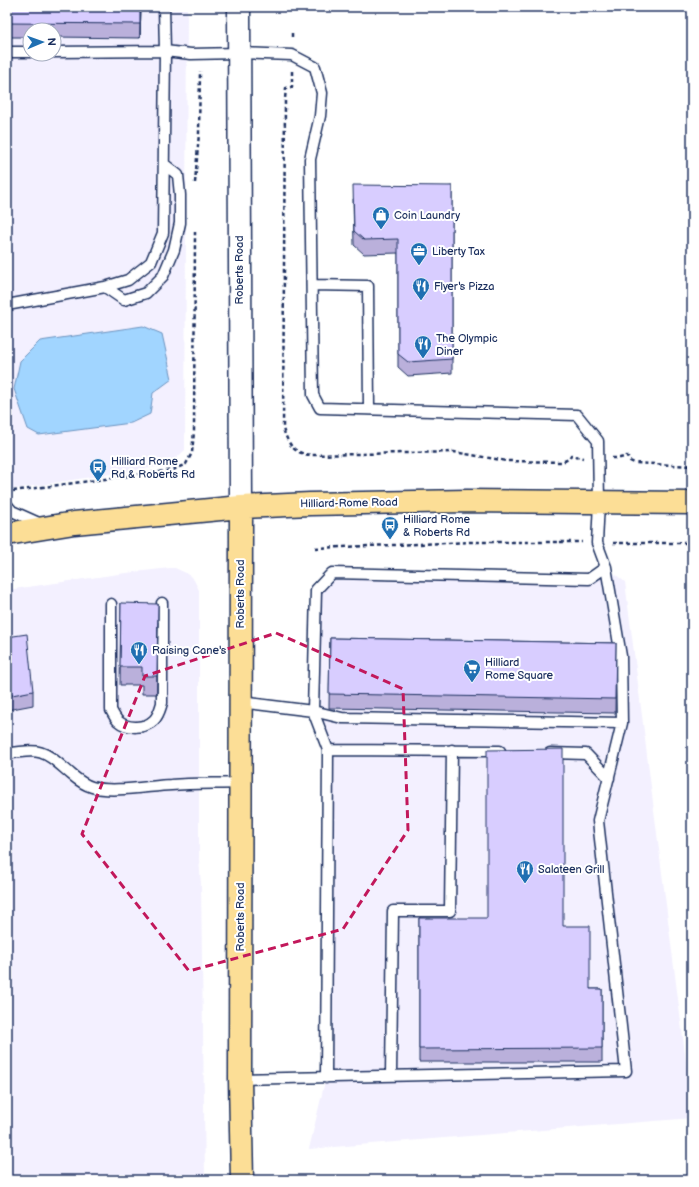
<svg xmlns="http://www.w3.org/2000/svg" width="699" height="1187" font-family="'Balsamiq Sans',sans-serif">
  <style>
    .built { fill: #f3f0ff; fill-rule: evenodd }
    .water { fill: #a1d5ff; stroke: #6b93bf }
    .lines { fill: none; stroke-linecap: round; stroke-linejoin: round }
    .lane-casing { stroke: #1b2f5e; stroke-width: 13 }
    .secondary-casing { stroke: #1b2f5e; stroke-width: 25 }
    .primary-casing { stroke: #1b2f5e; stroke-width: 25 }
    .path { stroke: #1b2f5e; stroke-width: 2.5; stroke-dasharray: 4 3; stroke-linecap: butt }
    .lane { stroke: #fff; stroke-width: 10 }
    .secondary { stroke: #fff; stroke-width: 22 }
    .primary { stroke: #fcde96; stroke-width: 22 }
    .wall { fill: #bab0db; stroke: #1b2f5e }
    .shaded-wall { fill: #9790b2; stroke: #1b2f5e }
    .building { fill: #d8cdff; stroke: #1b2f5e }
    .marked { fill: none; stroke: #c2185b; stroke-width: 3; stroke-dasharray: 8 5; stroke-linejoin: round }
    .labels { text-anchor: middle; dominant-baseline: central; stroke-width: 4; stroke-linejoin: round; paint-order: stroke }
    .poi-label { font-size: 11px; fill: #1b2f5e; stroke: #fff; text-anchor: start }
    .street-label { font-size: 11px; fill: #1b2f5e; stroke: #fff }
  </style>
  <rect width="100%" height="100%" fill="#fff"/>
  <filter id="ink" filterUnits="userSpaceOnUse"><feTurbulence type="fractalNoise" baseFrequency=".025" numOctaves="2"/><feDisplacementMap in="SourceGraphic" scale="8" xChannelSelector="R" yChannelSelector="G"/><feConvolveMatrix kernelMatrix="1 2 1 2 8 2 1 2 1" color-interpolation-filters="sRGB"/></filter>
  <g filter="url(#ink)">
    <path class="built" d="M7,7H187L185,450L169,465L7,490ZM30,30H54V54H30Z
      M606,567L625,582L692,1109V1118L309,1149L326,1077L328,750L313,711L316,590L332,573L589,579Z
      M170,568H175L188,574L194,580L199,590V859L201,884L205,1180H7V590L126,573Z"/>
    <path class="water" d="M143,326L162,334L172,379L153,393L150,414L131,423L39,435L28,429L14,389L20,361L40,341Z"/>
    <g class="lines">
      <g class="lane-casing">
        <path id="lane" d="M7,52H30
          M54,52L165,51L191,54L239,53L292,55L315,67L322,93L320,116L310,159L313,395L320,408L577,415L598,441L599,502L597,543L606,567L621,656L622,723L598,821L626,1071L240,1079
          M312,285L368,286L369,409
          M105,287L124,300L146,293L163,276L174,250L180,223V195L178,175L164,164
          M7,305L105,287L128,280L151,262L163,233L165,51L164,7
          M7,505L12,511L41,524
          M111,604V710C113,714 115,718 118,721C127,729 145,729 154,720C159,715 160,709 162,703V603
          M240,702L313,711L342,718L622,723
          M328,750L500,751
          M550,753L586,754L609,778
          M7,754C44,747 45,752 72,775C78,780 85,785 92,787C112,793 149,786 171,785C194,783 218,784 241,783
          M391,1076L393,911H450L452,750
          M326,1078L328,750L313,711L316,590L332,573L589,579L606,567"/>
      </g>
      <g class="secondary-casing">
        <path id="secondary" d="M239,7L241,507"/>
      </g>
      <g class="primary-casing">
        <path id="primary" d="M241,507L240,1079L242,1180
          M7,534L74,523L241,507L310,504L467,501L692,503"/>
      </g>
      <path class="path" d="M292,33V40
        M292,71V87L286,88L285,99L283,429C289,445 293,453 311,455L454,452L507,461L562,462L569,459L571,455L583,458
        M195,183L199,133L200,71
        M612,458H620L627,456L630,461L634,463L692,466
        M13,491L173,470L186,464L192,453L194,431L195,232
        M613,543H692
        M315,548L472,542H582"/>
      <use href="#lane" class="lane"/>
      <use href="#secondary" class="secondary"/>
      <use href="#primary" class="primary"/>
    </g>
    <path class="wall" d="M7,7H141L140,38L54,37V30H30V37H7Z
      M452,186V373L408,376L398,367V253L364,254L354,245L353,199Z
      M121,603L158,622L157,694H142V685H120Z
      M7,637L33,691V705L7,710Z
      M330,638L616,643L615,713L329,708Z
      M419,918L563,926L590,989H602V1062H419Z"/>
    <path class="shaded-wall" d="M140,7H141L140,38Z
      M158,604V622L157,694V676Z"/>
    <path class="building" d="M7,7H140V24L7,23Z
      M353,185L452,186V359L408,362L398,354V239L364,240L354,231Z
      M121,603L158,604L157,676H142V667H120Z
      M27,634L33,691L7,696V637Z
      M330,638L616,643L615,699L329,694Z
      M563,749V926H590V989H602V1048L419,1049V918H487V750Z"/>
  </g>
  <path class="marked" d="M276,633L403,689L408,830L343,929L189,971L82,834L145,676Z"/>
  <defs>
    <g id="shop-pin" transform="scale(0.9)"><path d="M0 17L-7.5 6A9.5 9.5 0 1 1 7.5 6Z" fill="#1f6fb2" stroke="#fff"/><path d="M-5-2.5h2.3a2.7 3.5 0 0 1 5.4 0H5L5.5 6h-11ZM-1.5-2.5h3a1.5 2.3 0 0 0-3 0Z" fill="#fff"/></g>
    <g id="office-pin" transform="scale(0.9)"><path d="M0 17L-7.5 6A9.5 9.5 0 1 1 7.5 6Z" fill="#1f6fb2" stroke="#fff"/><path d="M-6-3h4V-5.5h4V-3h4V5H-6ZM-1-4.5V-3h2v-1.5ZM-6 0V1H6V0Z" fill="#fff"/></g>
    <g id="restaurant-pin" transform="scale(0.9)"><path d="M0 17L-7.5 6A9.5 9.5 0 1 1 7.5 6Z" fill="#1f6fb2" stroke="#fff"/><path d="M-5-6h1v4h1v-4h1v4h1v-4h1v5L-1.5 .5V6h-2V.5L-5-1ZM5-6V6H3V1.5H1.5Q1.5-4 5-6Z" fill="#fff"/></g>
    <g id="bus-pin" transform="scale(0.9)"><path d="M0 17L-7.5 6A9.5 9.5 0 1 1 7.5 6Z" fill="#1f6fb2" stroke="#fff"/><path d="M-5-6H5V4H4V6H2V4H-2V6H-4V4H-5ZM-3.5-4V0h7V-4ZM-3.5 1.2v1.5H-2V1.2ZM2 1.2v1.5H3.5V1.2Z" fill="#fff"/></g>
    <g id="supermarket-pin" transform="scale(0.9)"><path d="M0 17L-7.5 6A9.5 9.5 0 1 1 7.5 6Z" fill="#1f6fb2" stroke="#fff"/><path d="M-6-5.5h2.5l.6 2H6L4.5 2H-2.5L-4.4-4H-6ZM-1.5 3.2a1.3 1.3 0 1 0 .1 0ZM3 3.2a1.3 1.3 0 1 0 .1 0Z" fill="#fff"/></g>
  </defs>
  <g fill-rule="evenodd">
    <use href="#shop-pin" x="381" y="215"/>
    <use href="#office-pin" x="419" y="251"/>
    <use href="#restaurant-pin" x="421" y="286"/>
    <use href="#restaurant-pin" x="423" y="344"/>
    <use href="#bus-pin" x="98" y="467"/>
    <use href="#bus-pin" x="390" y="525"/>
    <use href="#restaurant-pin" x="139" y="650"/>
    <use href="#supermarket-pin" x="472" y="668"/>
    <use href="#restaurant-pin" x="525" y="869"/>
  </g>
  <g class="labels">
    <g class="poi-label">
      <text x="394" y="215">Coin Laundry</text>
      <text x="432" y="251">Liberty Tax</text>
      <text x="434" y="286">Flyer's Pizza</text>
      <text x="436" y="338">The Olympic<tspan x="436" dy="13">Diner</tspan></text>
      <text x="111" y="461">Hilliard Rome<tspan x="111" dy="13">Rd &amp; Roberts Rd</tspan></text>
      <text x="403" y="519">Hilliard Rome<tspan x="403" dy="13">&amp; Roberts Rd</tspan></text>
      <text x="152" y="650">Raising Cane's</text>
      <text x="485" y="662">Hilliard<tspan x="485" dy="13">Rome Square</tspan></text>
      <text x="538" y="869">Salateen Grill</text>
    </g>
    <g class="street-label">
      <text transform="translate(239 270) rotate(-90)">Roberts Road</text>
      <text transform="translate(349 503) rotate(-1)">Hilliard-Rome Road</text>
      <text transform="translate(240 594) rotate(-90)">Roberts Road</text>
      <text transform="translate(240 917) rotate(-90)">Roberts Road</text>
    </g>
  </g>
  <rect width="699" height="1187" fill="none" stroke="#fff" stroke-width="24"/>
  <rect x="12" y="12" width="675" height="1163" fill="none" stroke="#1b2f5e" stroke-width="1.5" filter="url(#ink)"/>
  <g transform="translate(42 42) rotate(88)"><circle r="19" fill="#ffffff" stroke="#a4acbf"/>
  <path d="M0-3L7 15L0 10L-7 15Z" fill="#1f6fb2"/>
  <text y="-6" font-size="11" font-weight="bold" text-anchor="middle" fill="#1b2f5e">N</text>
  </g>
</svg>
